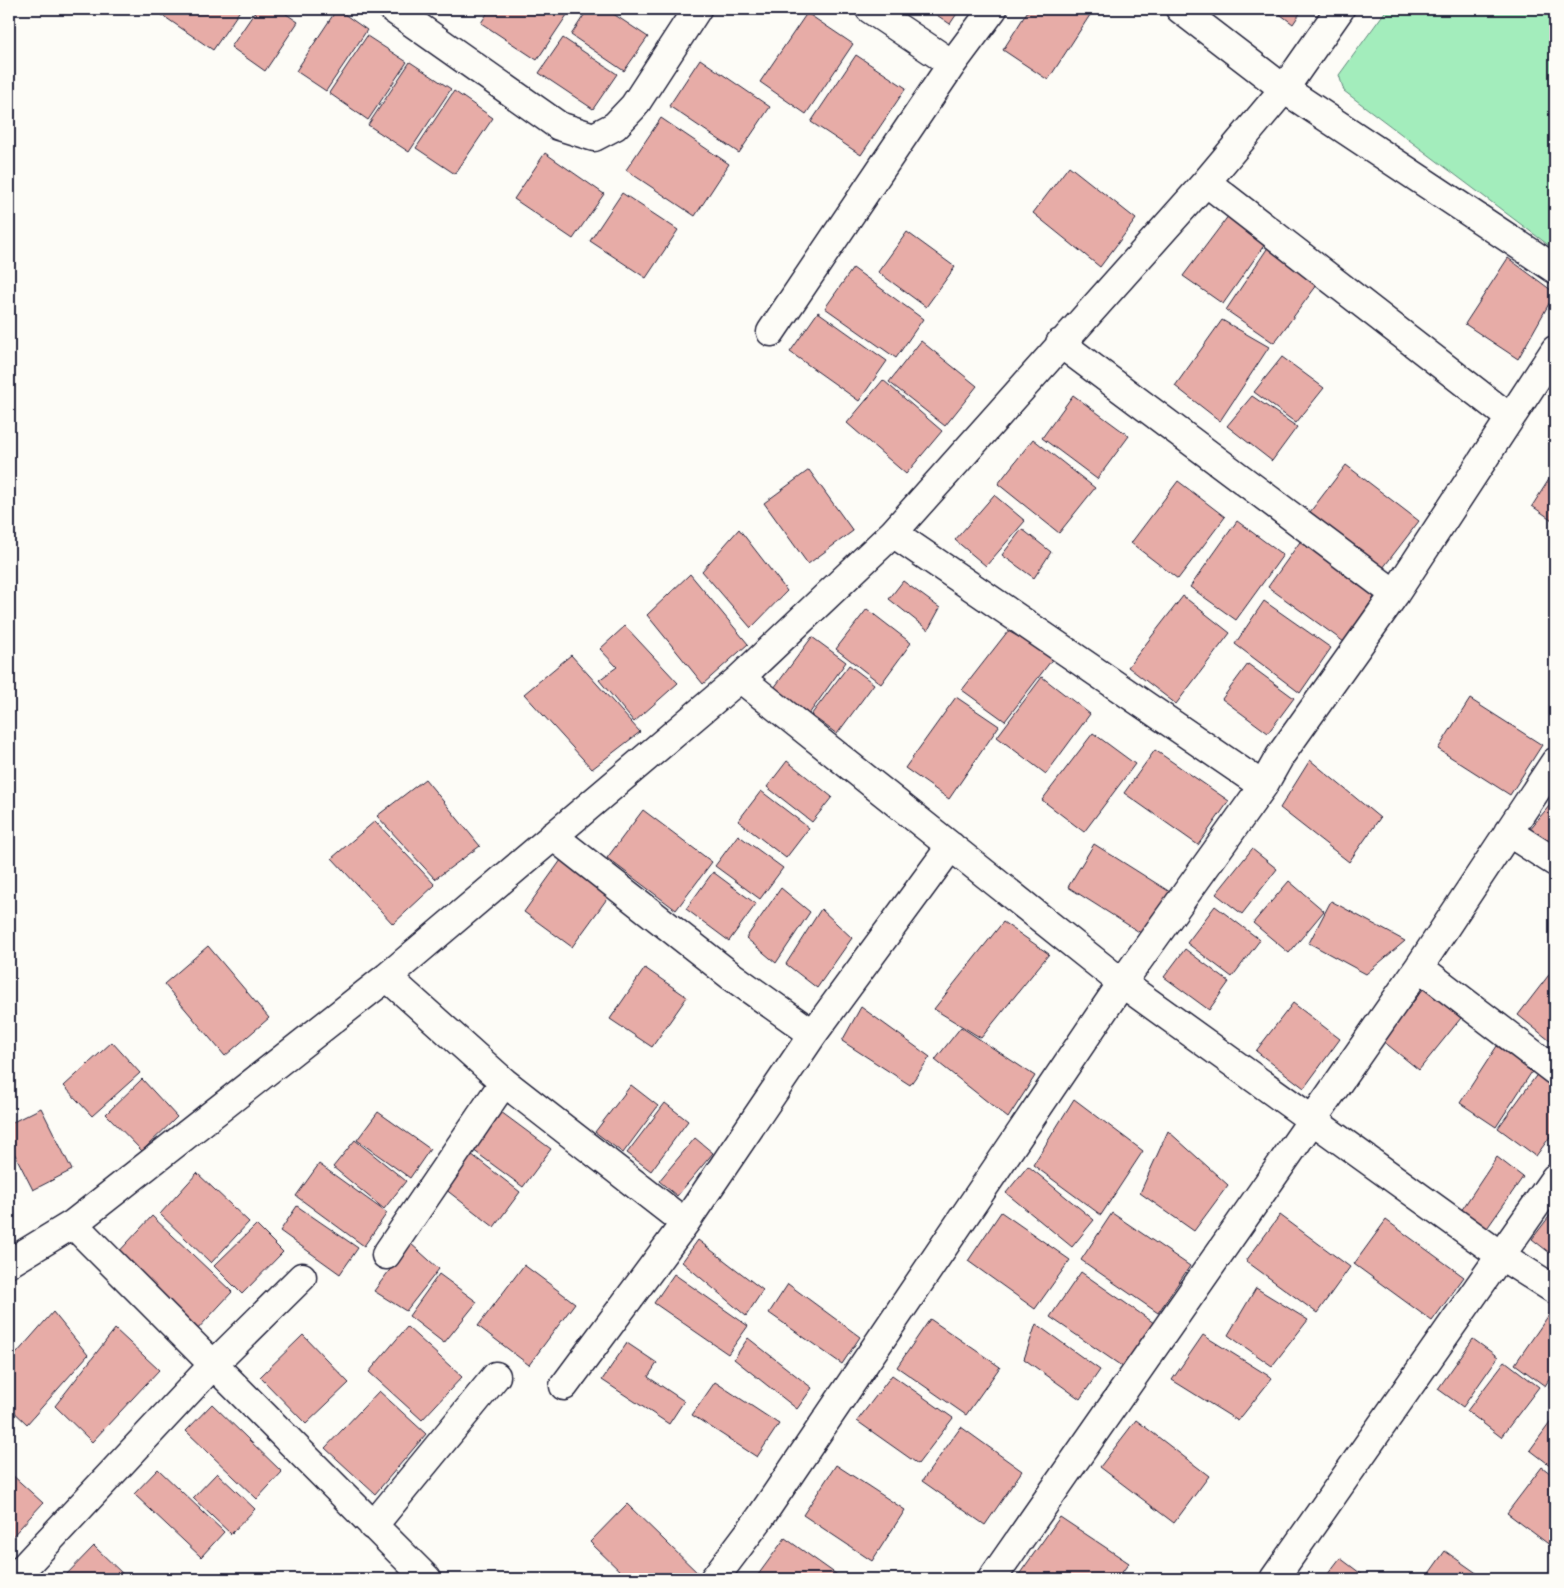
<svg xmlns="http://www.w3.org/2000/svg" width="1564" height="1588" font-family="Itim,sans-serif">
  <style>
    .green { fill: #a3edbc; stroke: #62887c }
    .building { fill: #e7aca7; stroke: #22223b }
    .lines { fill: none; stroke-linecap: round; stroke-linejoin: round }
    .street-casing { stroke: #22223b; stroke-width: 31 }
    .street { stroke: #fdfcf7; stroke-width: 28 }
  </style>
  <rect width="100%" height="100%" fill="#fdfcf7"/>
  <filter id="ink" filterUnits="userSpaceOnUse"><feTurbulence type="fractalNoise" baseFrequency=".02" numOctaves="2"/><feDisplacementMap in="SourceGraphic" scale="10" xChannelSelector="R" yChannelSelector="G"/><feConvolveMatrix kernelMatrix="1 2 1 2 8 2 1 2 1" color-interpolation-filters="sRGB"/></filter>
  <g filter="url(#ink)">
    <path class="green" d="M1387,9H1555V250L1344,91L1339,75Z"/>
    <path class="building" d="M167,9H241L213,50L162,15Z
      M257,9H279L298,22L265,71L231,47Z
      M337,9L367,30L326,91L296,71Z
      M490,9H571L537,60L481,23Z
      M588,9H606L648,37L624,71L571,35Z
      M928,9H960L950,24Z
      M1029,9H1080L1090,15L1048,80L1003,50Z
      M1273,9H1303L1293,24Z
      M807,13L853,44L806,114L760,82Z
      M367,36L407,62L368,120L329,93Z
      M563,38L617,74L593,109L539,73Z
      M856,55L906,88L861,155L811,122Z
      M700,59L770,107L739,153L669,106Z
      M410,62L451,89L409,152L368,125Z
      M454,91L493,118L455,174L416,148Z
      M661,118L729,164L695,216L626,170Z
      M545,153L604,194L573,239L514,199Z
      M1069,166L1136,219L1100,267L1033,213Z
      M622,193L678,230L646,278L590,241Z
      M1229,215L1265,244L1223,304L1183,276Z
      M907,232L955,267L926,307L878,272Z
      M1273,240L1323,277L1274,343L1226,310Z
      M1508,258L1555,293L1518,359L1465,324Z
      M853,268L923,319L896,358L825,308Z
      M818,312L887,361L859,401L790,352Z
      M1222,320L1269,347L1220,421L1175,386Z
      M921,341L977,386L945,426L889,382Z
      M1282,357L1324,388L1296,423L1254,392Z
      M883,380L942,431L906,474L847,423Z
      M1073,395L1129,436L1097,479L1042,438Z
      M1252,396L1297,427L1272,461L1227,426Z
      M1033,439L1095,488L1059,533L998,484Z
      M1346,465L1419,521L1383,568L1310,512Z
      M809,470L853,531L808,564L764,503Z
      M1555,470V522L1532,506Z
      M1178,481L1225,517L1178,579L1131,543Z
      M994,495L1025,521L986,566L955,540Z
      M1237,521L1283,555L1236,620L1190,587Z
      M739,529L787,591L751,628L702,571Z
      M1022,529L1051,552L1034,578L1002,555Z
      M1302,539L1376,594L1344,642L1268,587Z
      M690,574L748,644L703,684L647,615Z
      M903,581L940,608L928,630L889,599Z
      M1183,596L1230,633L1176,704L1128,667Z
      M1264,601L1331,648L1300,693L1235,644Z
      M867,609L911,643L881,684L836,649Z
      M625,626L678,683L634,722L599,680L617,667L600,649Z
      M1008,631L1054,657L1005,721L962,690Z
      M812,637L846,662L809,714L774,688Z
      M571,655L640,732L592,769L524,694Z
      M1248,664L1294,698L1268,733L1222,699Z
      M849,665L874,684L837,734L811,715Z
      M1042,677L1090,714L1046,774L997,737Z
      M956,697L999,726L949,799L905,768Z
      M1470,699L1542,745L1510,795L1438,749Z
      M1093,733L1135,764L1084,832L1042,800Z
      M1155,750L1229,801L1198,845L1124,793Z
      M1310,760L1380,818L1349,862L1280,808Z
      M787,761L832,797L812,822L767,787Z
      M425,779L480,846L435,879L377,816Z
      M761,791L809,828L786,858L738,821Z
      M1555,799V855L1529,830Z
      M643,810L712,862L676,910L607,858Z
      M375,821L435,885L393,924L332,858Z
      M738,835L783,868L760,899L715,866Z
      M1094,844L1170,892L1144,935L1068,887Z
      M1252,849L1277,869L1242,914L1216,894Z
      M561,860L609,896L572,947L524,912Z
      M713,872L756,904L729,941L686,909Z
      M1289,881L1324,911L1289,953L1253,923Z
      M781,888L810,912L776,963L746,938Z
      M1331,901L1405,941L1366,974L1309,943Z
      M1215,906L1260,940L1232,977L1187,943Z
      M821,909L852,938L817,988L786,964Z
      M1003,922L1049,954L981,1038L934,1009Z
      M208,946L269,1018L225,1056L164,984Z
      M1185,949L1229,982L1209,1010L1164,977Z
      M1555,967V1045L1518,1015Z
      M645,968L687,997L652,1047L610,1019Z
      M1424,988L1461,1018L1419,1070L1383,1041Z
      M1293,1003L1340,1039L1304,1088L1256,1051Z
      M861,1007L930,1057L910,1085L842,1041Z
      M961,1027L1035,1076L1008,1118L935,1060Z
      M112,1042L140,1073L92,1116L64,1086Z
      M1497,1046L1533,1070L1496,1127L1460,1103Z
      M1541,1069L1555,1080V1130L1536,1156L1498,1128Z
      M142,1079L177,1117L142,1151L106,1114Z
      M631,1085L658,1106L623,1153L595,1132Z
      M1074,1099L1143,1151L1101,1215L1033,1165Z
      M665,1103L688,1121L651,1171L627,1153Z
      M41,1108L72,1170L33,1190L9,1143V1124Z
      M378,1112L430,1149L410,1178L357,1140Z
      M501,1112L551,1149L523,1187L473,1150Z
      M1168,1131L1228,1185L1194,1231L1140,1193Z
      M695,1138L713,1153L677,1196L659,1181Z
      M355,1140L406,1181L384,1209L333,1167Z
      M471,1154L520,1192L494,1227L445,1189Z
      M1497,1157L1523,1177L1483,1234L1459,1214Z
      M319,1164L387,1213L364,1246L296,1196Z
      M1028,1166L1094,1220L1072,1247L1006,1193Z
      M197,1173L249,1222L211,1263L160,1214Z
      M297,1206L358,1248L340,1274L280,1231Z
      M1555,1209V1257L1532,1239Z
      M1001,1212L1070,1260L1035,1309L968,1261Z
      M1112,1213L1190,1266L1158,1313L1081,1260Z
      M1280,1215L1350,1267L1317,1313L1246,1261Z
      M152,1216L232,1292L195,1332L115,1256Z
      M1386,1220L1464,1277L1432,1321L1354,1264Z
      M256,1225L283,1252L242,1294L214,1266Z
      M698,1240L763,1290L746,1316L682,1262Z
      M410,1243L439,1269L406,1311L374,1291Z
      M524,1265L575,1303L529,1365L478,1326Z
      M1081,1272L1154,1323L1123,1367L1050,1317Z
      M439,1274L477,1302L444,1343L409,1316Z
      M674,1274L748,1326L728,1354L654,1303Z
      M788,1284L860,1337L842,1364L769,1313Z
      M1256,1288L1308,1320L1272,1366L1228,1335Z
      M1553,1309L1555,1370L1545,1386L1515,1364Z
      M53,1312L88,1355L27,1424L9,1407V1362Z
      M930,1319L1000,1367L966,1415L897,1367Z
      M1036,1324L1100,1370L1080,1399L1024,1359Z
      M407,1327L462,1377L422,1420L369,1372Z
      M115,1329L159,1370L92,1442L55,1406Z
      M303,1335L349,1383L306,1424L260,1377Z
      M1203,1335L1272,1378L1238,1421L1172,1380Z
      M748,1338L812,1388L797,1409L734,1359Z
      M1473,1339L1498,1357L1463,1407L1438,1389Z
      M627,1343L657,1363L648,1377L684,1401L669,1424L602,1380Z
      M1505,1361L1539,1387L1501,1437L1467,1411Z
      M892,1375L953,1418L918,1464L857,1421Z
      M1555,1378V1391L1549,1387Z
      M715,1382L779,1424L757,1457L692,1415Z
      M379,1391L426,1434L375,1494L325,1448Z
      M212,1404L282,1472L257,1499L186,1431Z
      M1555,1416V1469L1530,1450Z
      M1136,1420L1209,1476L1174,1523L1100,1467Z
      M961,1427L1022,1471L985,1525L922,1481Z
      M836,1465L905,1510L872,1561L803,1515Z
      M1542,1467L1555,1477V1540L1551,1546L1507,1513Z
      M158,1469L224,1532L201,1557L134,1494Z
      M10,1473L43,1503L9,1540V1475Z
      M217,1473L255,1509L231,1534L193,1498Z
      M627,1504L704,1579H628L590,1542Z
      M1060,1517L1129,1563L1117,1579H1023L1018,1576Z
      M785,1538L843,1579H755Z
      M94,1546L128,1579H62Z
      M1445,1551L1485,1579H1425Z
      M1340,1558L1368,1579H1324Z"/>
    <g class="lines">
      <g class="street-casing">
        <path id="street" d="M393,9L559,126L594,137L615,126L634,106L697,9
          M870,9L952,64L993,9
          M1180,9L1284,89L1555,269
          M1206,182L1510,418
          M771,332L952,64
          M1060,343L1395,594
          M893,533L1263,786
          M740,678L1122,983L1500,1255L1555,1290
          M1508,832L1555,862
          M553,836L730,975L813,1034
          M1419,967L1555,1071
          M387,977L504,1082L685,1223
          M73,1224L427,1579
          M386,1255L504,1082
          M9,1263L73,1224L387,977L740,678L893,533L1206,182L1284,89L1340,9
          M564,1386L685,1223L813,1034L951,846
          M373,1526L496,1376
          M13,1579L213,1365L302,1277
          M714,1579L760,1518L1122,983L1263,786L1280,756L1395,594L1555,350
          M992,1579L1419,967L1555,762
          M1274,1579L1555,1178"/>
      </g>
      <use href="#street" class="street"/>
    </g>
  </g>
  <rect width="1564" height="1588" fill="none" stroke="#fdfcf7" stroke-width="30"/>
  <rect x="15" y="15" width="1534" height="1558" fill="none" stroke="#22223b" stroke-width="2" filter="url(#ink)"/>
</svg>
